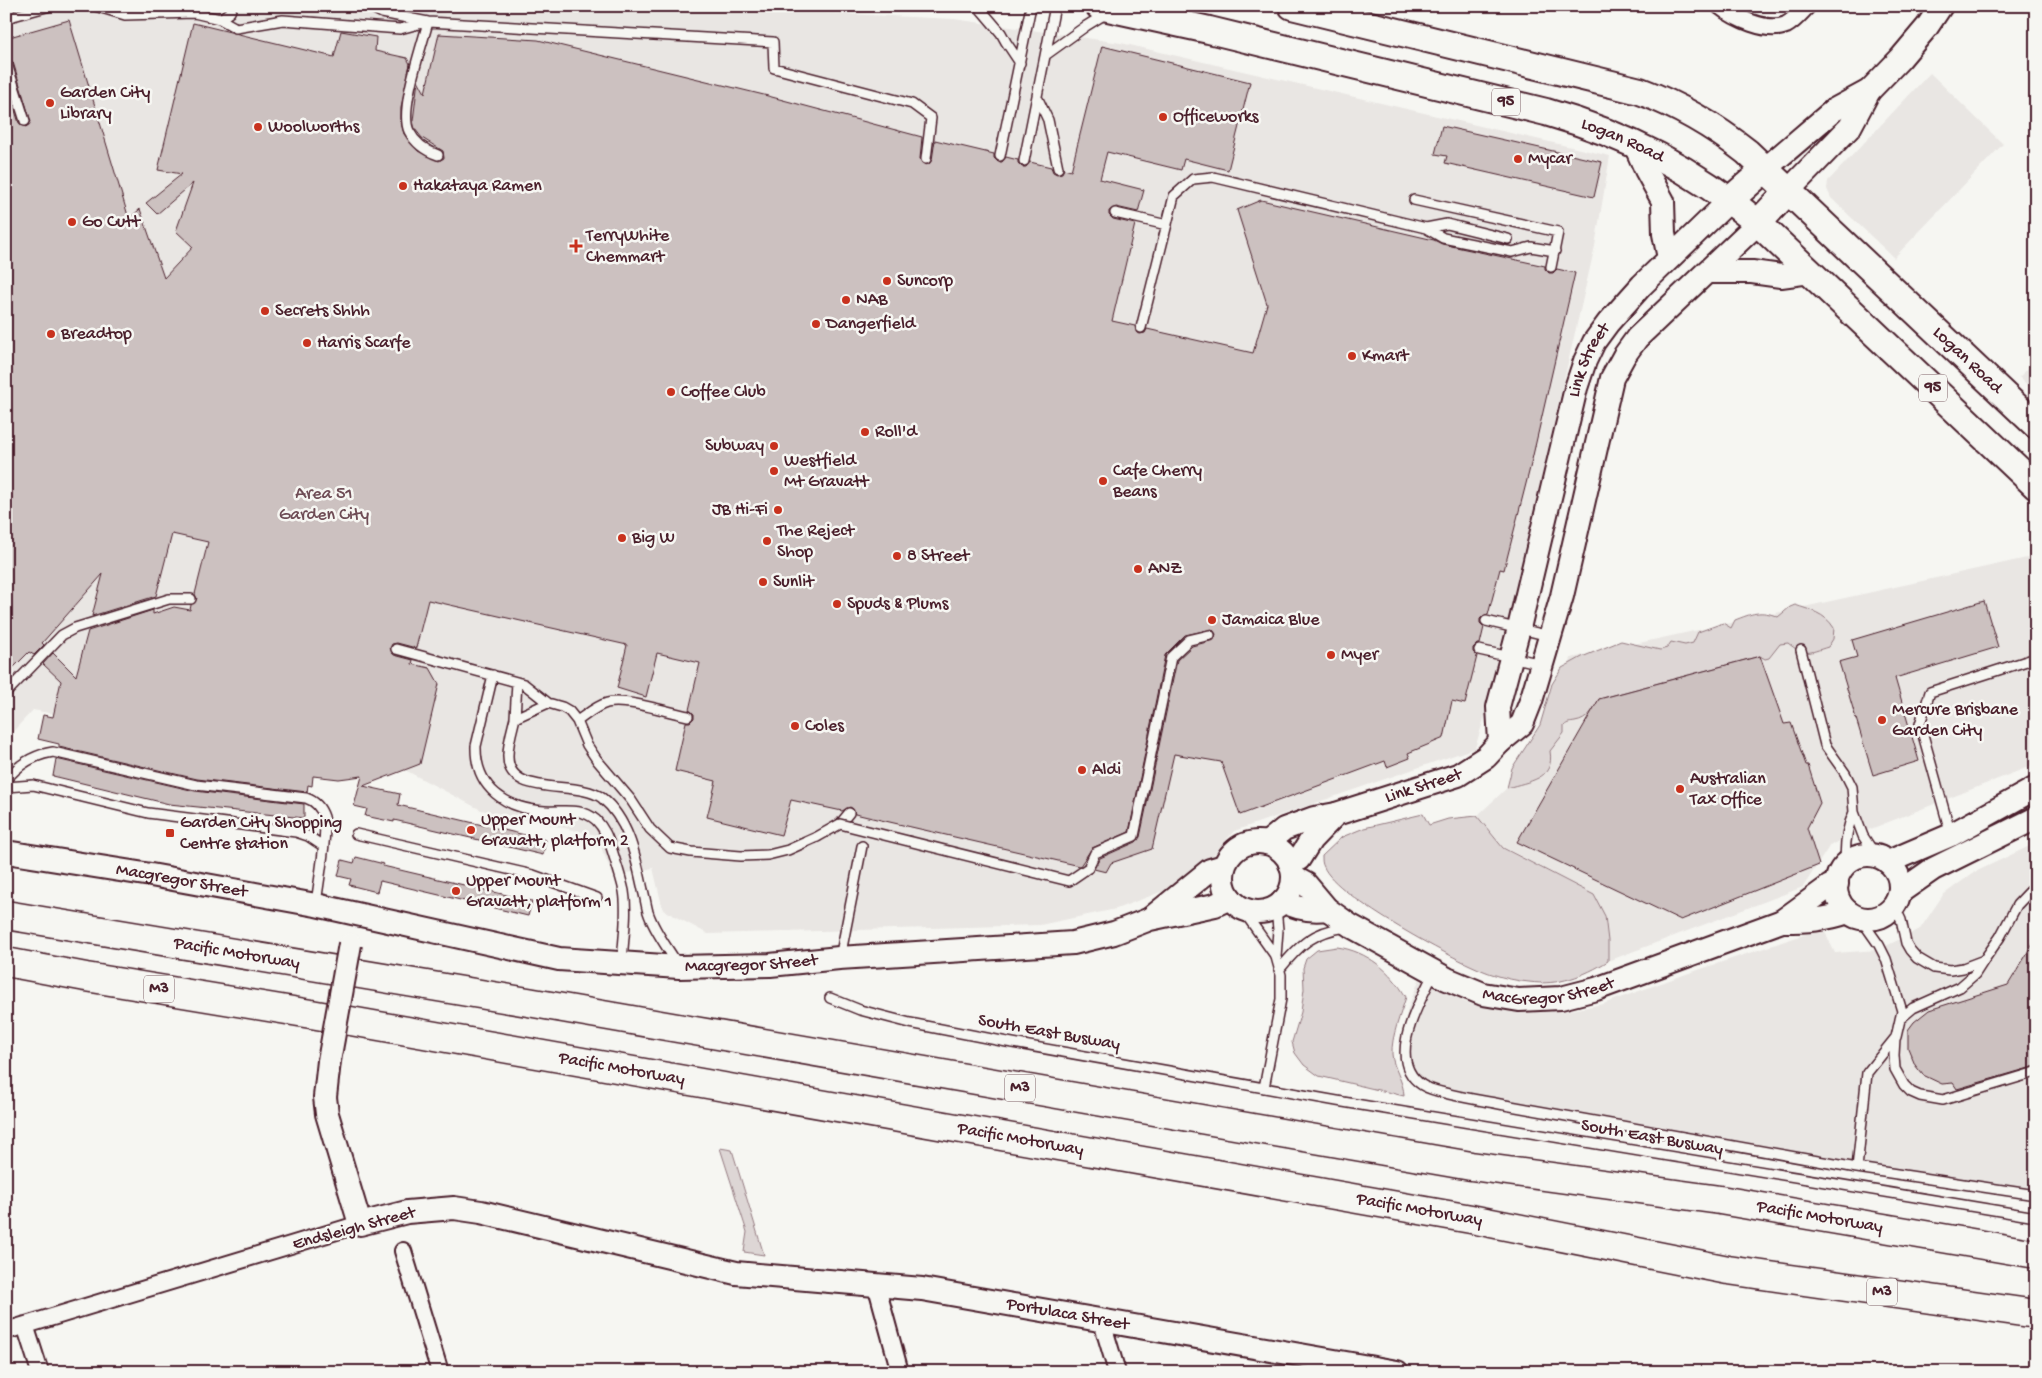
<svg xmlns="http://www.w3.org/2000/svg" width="2042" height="1378" font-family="'Gochi Hand',sans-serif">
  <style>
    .built { fill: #e9e6e3 }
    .green { fill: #ddd6d5; stroke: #947a80 }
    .building { fill: #ccc1c0; stroke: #4a1f2b }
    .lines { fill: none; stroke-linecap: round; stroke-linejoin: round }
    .lane-casing { stroke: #4a1f2b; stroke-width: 12 }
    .street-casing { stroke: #4a1f2b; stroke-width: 20 }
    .secondary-casing { stroke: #4a1f2b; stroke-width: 26 }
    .primary-casing { stroke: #4a1f2b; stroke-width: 30 }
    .highway-casing { stroke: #4a1f2b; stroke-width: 31 }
    .lane { stroke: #f6f6f2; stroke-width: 9 }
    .street { stroke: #f6f6f2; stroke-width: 16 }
    .secondary { stroke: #f6f6f2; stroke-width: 22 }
    .primary { stroke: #f6f6f2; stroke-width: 26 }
    .highway { stroke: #f6f6f2; stroke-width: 28 }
    .lane-bridge-casing { stroke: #4a1f2b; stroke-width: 12; stroke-linecap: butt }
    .secondary-bridge-casing { stroke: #4a1f2b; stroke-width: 26; stroke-linecap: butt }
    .lane-bridge { stroke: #f6f6f2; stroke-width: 9 }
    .secondary-bridge { stroke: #f6f6f2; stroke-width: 22 }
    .poi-dot { fill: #c8321e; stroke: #f6f6f2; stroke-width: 2 }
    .labels { text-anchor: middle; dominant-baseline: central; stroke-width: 5; stroke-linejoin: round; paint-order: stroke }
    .shield { fill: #f6f6f2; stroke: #7e6067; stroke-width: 1 }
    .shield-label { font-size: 16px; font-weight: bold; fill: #4a1f2b }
    .poi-label { font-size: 18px; fill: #4a1f2b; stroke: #f6f6f2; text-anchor: start }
    .street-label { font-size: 18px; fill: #4a1f2b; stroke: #f6f6f2 }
    .park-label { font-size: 18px; fill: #6f4d56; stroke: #f6f6f2 }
  </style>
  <rect width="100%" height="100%" fill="#f6f6f2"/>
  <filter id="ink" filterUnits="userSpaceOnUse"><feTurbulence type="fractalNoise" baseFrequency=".02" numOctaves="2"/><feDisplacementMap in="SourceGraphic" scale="10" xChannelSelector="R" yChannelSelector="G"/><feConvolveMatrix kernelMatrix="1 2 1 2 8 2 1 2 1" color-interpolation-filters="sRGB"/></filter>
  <g filter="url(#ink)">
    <path class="built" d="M6,6H673L954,19L1121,43L1610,156L1595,246L1491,696L1475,748L1234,831L1207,862L1166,890L1116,909L1040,925L708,934L663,910L653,868L613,876L596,835L481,810L405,770L339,779L174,761L54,714L33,710L6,739Z
      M1930,73L2003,144L1894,258L1831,198L1827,189L1828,181Z
      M2036,361V393L2019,377Z
      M2036,556V764L1830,845L1803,887L1608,961V941L1594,895L1503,847L1477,816L1524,772L1557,724L1571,658Z
      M2036,843V1198L1680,1143L1441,1097L1416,1087L1403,1067L1402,1037L1408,1008L1419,980L1470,1004L1518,1012H1560L1603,1004L1689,973L1803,935L1824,930L1835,953L1878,950L1920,929L1943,895L1973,873Z"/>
    <path class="green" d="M1795,605C1810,610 1825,613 1834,628L1833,639L1828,647C1808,653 1805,657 1788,643L1780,644L1769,658L1765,659L1760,656L1599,699C1593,710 1588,720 1575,722C1570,723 1568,722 1564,726V733L1550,751C1555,780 1529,781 1507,788L1512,768L1540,725L1552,684L1562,668L1582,657L1621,641L1660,650L1667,648L1671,642L1685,645L1693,643L1698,632L1723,623L1731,628L1735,620C1751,614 1761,609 1778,617L1790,607Z
      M1423,814L1429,825L1448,819L1477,816L1503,848L1594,895L1605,916L1608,941V961C1584,976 1558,986 1529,982C1517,981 1504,978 1492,974C1460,964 1335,896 1324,867C1322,864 1322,860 1322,856L1342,837L1364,828Z
      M1337,947C1367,951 1391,971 1406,997C1401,1013 1391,1037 1392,1054C1393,1069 1404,1081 1404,1096L1319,1076L1304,1065L1295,1053L1292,1042L1301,1012L1304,989L1303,968L1306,959L1317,950Z
      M720,1148L732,1150L764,1255L744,1252L747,1232Z"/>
    <path class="building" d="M69,20L129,219L140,209L164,278L193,247L176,231L193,183L157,214L146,203L182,174L158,170L193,23L334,57L341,31L376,37L375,51L407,58L410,64L401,108V122L404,134L418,151L439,161L444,158L443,151L422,138L415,129L413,121L418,80L425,93L439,34L538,40L768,96L922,137L920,159L925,165L929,164L932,160L935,140L994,154V158L998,162H1002L1006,157L1018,160V163L1022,167H1026L1030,162L1051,167L1053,172L1057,174L1062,173L1064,169L1071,171L1102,46L1250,82L1228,170L1184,159L1181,170L1107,152L1100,179L1144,190L1138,212L1116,207L1109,211V215L1113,219L1135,224L1112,321L1135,326L1136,332L1140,334L1145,333L1147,329L1253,353L1267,304L1237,210L1261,200L1434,240L1442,244L1545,266V269L1549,273H1553L1557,269L1575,273L1531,464L1504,570L1500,569L1488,615H1484L1480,619V623L1484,627L1480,644H1477L1473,648V652L1477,656L1465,704L1452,701L1444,738L1408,753L1410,758L1387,767L1385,761L1240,815L1221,762L1174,754L1152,849L1111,863L1106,872L1094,869L1100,858L1136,842L1140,837L1177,660L1192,646L1214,640L1216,634L1212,629L1185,635L1165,655L1129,832L1092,848L1080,866L855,814L853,809L850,807L842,811L791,800L781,835L707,817L716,781L675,771L686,722H690L694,718V714L689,710L700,663L657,653L646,697L617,688L627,645L428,600L416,648L397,643L392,644L390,648L394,655L413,660L412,664L430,668L439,684L420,764L363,786L400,794L398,805L546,840L543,855L394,820V822L365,816L367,809L354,806L362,776L339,779L313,776L312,786L308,785L307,792L197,779L59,747V744L38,739L43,715L53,717L61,681L43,664L53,653L76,676L88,631L153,610V614L174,607L190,610L191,605L197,599L195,594L208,542L172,534L156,596L92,616L103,574L42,643L44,645L34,655L29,652L6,675V82L19,123L26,127L31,122L13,62L6,58V38Z
      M1442,126L1602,162L1594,197L1445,163L1447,156L1435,154Z
      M1984,601L1998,647L1895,678L1919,761L1873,775L1839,662L1857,657L1852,640Z
      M1760,656L1784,724L1791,723L1806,765H1808L1820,803L1807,828L1819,865L1681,920L1517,842L1599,699Z
      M56,759L195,791L304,804V818L169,804L53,776Z
      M356,857L384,864L383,866L532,901L528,916L380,881L377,892L349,885L351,879L338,876L342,860L354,863Z
      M2036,939V1066L1957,1089L1953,1083L1942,1084L1923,1075L1915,1065L1908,1048V1030L1914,1022L1929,1010L2008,985Z"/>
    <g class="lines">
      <g class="lane-casing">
        <path id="lane" d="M95,6L125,15L194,13L220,19L236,28L283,20L400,29L426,22
          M368,6L382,13L428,22L773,42L774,68L912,104L931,118L926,159
          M978,6L1001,33L1006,42L1020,63
          M6,18L50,6
          M220,19L230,12L232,6
          M428,22C422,46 399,110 409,131C415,143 426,151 438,155
          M1047,54L1086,26L1107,13
          M7,64L25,121
          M1038,99L1048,120L1058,168
          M1000,156L1031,6
          M1024,161L1055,6
          M1414,200L1558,232L1551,267
          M1115,213L1167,225
          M1426,228L1447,224L1508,239
          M1141,328L1174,196L1193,179L1213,177L1426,228L1443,238L1512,252L1531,247L1555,251
          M1486,621L1550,636
          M396,649L524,684L548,703L562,707L569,711L577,721L587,745L597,760L631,800L650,829L670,848L691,852L741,856L768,855L788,850L817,837
          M1479,650L1542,664
          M1801,650L1825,745L1845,773L1852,787L1854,812L1863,836L1876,856
          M493,675L476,746C475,788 506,809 545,811C563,812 581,807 596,820C605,829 608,839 612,850C616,863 621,877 624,891C628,914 623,940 622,963
          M6,693L62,635L75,628L169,599H191
          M548,703L515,718C512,730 508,743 508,755C506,799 577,779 602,798C629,820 636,858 643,890C645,897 646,905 648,912C654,931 668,948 678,965
          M515,718L517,682
          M577,721C586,715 596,706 607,703C625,698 668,712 688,716
          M6,780C18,765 33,755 53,752L196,785L306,798C315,801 321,808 324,817C328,832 318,886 316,904
          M6,787L33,785L148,813L296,832L308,836L323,846
          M840,824L849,813
          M356,834L533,875L597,898
          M1951,835L1920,724L1930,692L2036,658
          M1846,865C1844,846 1846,830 1854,812
          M1088,868L1095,853L1134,836L1171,657L1189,640L1210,635
          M1894,905L1901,920L1906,943L1910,950L1917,958L1934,968L1950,970L1963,968L1984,960L2000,937L2017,905L2036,885
          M1247,910L1249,919L1276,957
          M840,958L862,846
          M1279,970C1300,944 1313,932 1346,927
          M1434,972C1420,1002 1384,1060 1422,1085C1436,1094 1486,1101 1505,1105L1857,1168L1867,1073L1896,1037L1902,1011L1886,959L1879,945L1860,918
          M830,998L860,1010L910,1023L1007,1042L1337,1101L2036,1217
          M1900,1019L1913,1008L1960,987L1975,974L1984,960
          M1895,1038L1894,1055L1895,1069L1904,1085L1911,1092L1920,1096L1943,1100L2036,1072
          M1264,1088L1281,999V975L1276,957L1278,930L1276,907
          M1857,1168L2036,1195"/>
      </g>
      <g class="street-casing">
        <path id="street" d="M1720,6C1735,18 1767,33 1786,25C1794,21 1801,12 1807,6
          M403,1251L440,1372
          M876,1284L900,1372
          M1102,1322L1117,1372
          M25,1325L40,1372
          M6,1331L360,1224"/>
      </g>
      <g class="secondary-casing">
        <g id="secondary">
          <path d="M1634,143L1646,170L1663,201L1664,234L1669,258"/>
          <path d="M1765,169L1834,110L1869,91L1900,59L1927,27L1941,6"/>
          <path d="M1788,191L1850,127L1869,91"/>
          <path d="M1707,272H1752L1781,276L1810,272"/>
          <path id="s1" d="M1500,742L1498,707L1519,628L1576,388L1585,361L1594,342L1608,323L1642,285L1730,200"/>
          <circle cx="1258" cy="877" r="35"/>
          <path id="s2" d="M1267,843L1284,829L1314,818L1336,814L1458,775L1486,757L1500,742L1522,724L1531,701L1562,596L1612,378L1624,356L1637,338L1758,223"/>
          <path id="s3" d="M6,852L151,875L316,905L559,959L679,967L770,965L839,958L1073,943L1114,933L1150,919L1215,905L1230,898"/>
          <circle cx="1868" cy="887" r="32"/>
          <path d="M1888,862L1951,835L2036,788"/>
          <path d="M1290,864L1299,859L1311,840L1336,814"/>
          <path id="s4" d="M1293,877L1306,884L1327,909L1351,926L1447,979L1483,994L1519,1000L1561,998L1596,989L1782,921L1830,886L1837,884"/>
          <path d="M1900,892L1933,869L2036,818"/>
          <path d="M1283,901C1297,909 1311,911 1327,909"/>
          <path d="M1151,918L1210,870L1224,866"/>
          <path d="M1782,921C1806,921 1826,920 1848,912"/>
          <path id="s5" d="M329,1061L325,1097L327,1114L360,1224L407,1212L454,1208L481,1212L736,1273L922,1289L1397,1372"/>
        </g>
      </g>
      <g class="primary-casing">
        <g id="primary">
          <path id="s6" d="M1099,6L1209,30L1546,112C1627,135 1693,169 1758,223L2036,486"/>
          <path id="s7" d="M1292,6L1640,91C1680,106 1714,126 1747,152L2036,425"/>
          <path d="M1730,200L1765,169"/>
          <path d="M1758,223L1788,191"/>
        </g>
      </g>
      <g class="highway-casing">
        <g id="highway">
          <path id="s8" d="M6,915L528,1002L1471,1166L1720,1200L2036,1254"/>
          <path id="s9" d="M6,962L86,977L311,1014L1471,1219L1728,1270L2036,1314"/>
        </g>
      </g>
      <use href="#lane" class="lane"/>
      <use href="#street" class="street"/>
      <use href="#secondary" class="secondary"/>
      <use href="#primary" class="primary"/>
      <use href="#highway" class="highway"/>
      <g class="lane-bridge-casing">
        <path id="lane-bridge" d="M817,837L840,824L1069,881L1088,868"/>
      </g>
      <g class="secondary-bridge-casing">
        <path id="secondary-bridge" d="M329,1061L350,944"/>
      </g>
      <use href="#lane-bridge" class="lane-bridge"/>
      <use href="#secondary-bridge" class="secondary-bridge"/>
    </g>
  </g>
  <g class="poi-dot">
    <circle cx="50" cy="103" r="5"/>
    <circle cx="1163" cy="117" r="5"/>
    <circle cx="258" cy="127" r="5"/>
    <circle cx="1518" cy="159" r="5"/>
    <circle cx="403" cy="186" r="5"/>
    <circle cx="72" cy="222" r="5"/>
    <path d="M573.5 238.5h5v5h5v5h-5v5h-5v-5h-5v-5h5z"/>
    <circle cx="887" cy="281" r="5"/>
    <circle cx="846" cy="300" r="5"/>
    <circle cx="265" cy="311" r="5"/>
    <circle cx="816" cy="324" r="5"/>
    <circle cx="51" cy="334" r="5"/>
    <circle cx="307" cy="343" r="5"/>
    <circle cx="1352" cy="356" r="5"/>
    <circle cx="671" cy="392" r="5"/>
    <circle cx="865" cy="432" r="5"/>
    <circle cx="774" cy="446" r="5"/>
    <circle cx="774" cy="471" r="5"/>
    <circle cx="1103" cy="481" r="5"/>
    <circle cx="778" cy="510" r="5"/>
    <circle cx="622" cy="538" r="5"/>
    <circle cx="767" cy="541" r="5"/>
    <circle cx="897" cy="556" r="5"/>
    <circle cx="1138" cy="569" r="5"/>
    <circle cx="763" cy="582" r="5"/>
    <circle cx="837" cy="604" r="5"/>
    <circle cx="1212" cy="620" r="5"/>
    <circle cx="1331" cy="655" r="5"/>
    <circle cx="1882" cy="720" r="5"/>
    <circle cx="795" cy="726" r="5"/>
    <circle cx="1082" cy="770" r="5"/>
    <circle cx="1680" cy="789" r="5"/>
    <circle cx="471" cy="830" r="5"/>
    <rect x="165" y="828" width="10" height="10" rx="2.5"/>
    <circle cx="456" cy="891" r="5"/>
  </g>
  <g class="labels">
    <g class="shield">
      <rect x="1492" y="88.5" width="28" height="27" rx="4"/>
      <rect x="1919" y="374.5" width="28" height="27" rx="4"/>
      <rect x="144" y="975.5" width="30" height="27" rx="4"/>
      <rect x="1005" y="1074.5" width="30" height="27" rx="4"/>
      <rect x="1867" y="1278.5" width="30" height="27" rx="4"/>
    </g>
    <g class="shield-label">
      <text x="1506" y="102">95</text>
      <text x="1933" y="388">95</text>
      <text x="159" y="989">M3</text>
      <text x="1020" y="1088">M3</text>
      <text x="1882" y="1292">M3</text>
    </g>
    <g class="poi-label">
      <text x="60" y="93">Garden City<tspan x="60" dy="21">Library</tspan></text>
      <text x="1173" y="117">Officeworks</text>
      <text x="268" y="127">Woolworths</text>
      <text x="1528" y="159">Mycar</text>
      <text x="413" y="186">Hakataya Ramen</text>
      <text x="82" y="222">Go Cutt</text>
      <text x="586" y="236">TerryWhite<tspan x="586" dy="21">Chemmart</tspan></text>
      <text x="897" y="281">Suncorp</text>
      <text x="856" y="300">NAB</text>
      <text x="275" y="311">Secrets Shhh</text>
      <text x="826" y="324">Dangerfield</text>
      <text x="61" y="334">Breadtop</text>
      <text x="317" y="343">Harris Scarfe</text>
      <text x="1362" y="356">Kmart</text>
      <text x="681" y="392">Coffee Club</text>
      <text x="875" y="432">Roll'd</text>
      <text x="764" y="446" text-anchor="end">Subway</text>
      <text x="784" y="461">Westfield<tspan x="784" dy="21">Mt Gravatt</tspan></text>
      <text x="1113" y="471">Cafe Cherry<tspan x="1113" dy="21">Beans</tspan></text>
      <text x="768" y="510" text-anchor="end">JB Hi-Fi</text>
      <text x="777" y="531">The Reject<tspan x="777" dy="21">Shop</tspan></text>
      <text x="632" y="538">Big W</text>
      <text x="907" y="556">8 Street</text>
      <text x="1148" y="569">ANZ</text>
      <text x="773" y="582">Sunlit</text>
      <text x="847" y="604">Spuds &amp; Plums</text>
      <text x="1222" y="620">Jamaica Blue</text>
      <text x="1341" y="655">Myer</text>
      <text x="1892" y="710">Mercure Brisbane<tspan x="1892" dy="21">Garden City</tspan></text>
      <text x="805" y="726">Coles</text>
      <text x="1092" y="770">Aldi</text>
      <text x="1690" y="779">Australian<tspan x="1690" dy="21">Tax Office</tspan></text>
      <text x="481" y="820">Upper Mount<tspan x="481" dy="21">Gravatt, platform 2</tspan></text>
      <text x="180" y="823">Garden City Shopping<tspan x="180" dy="21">Centre station</tspan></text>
      <text x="466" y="881">Upper Mount<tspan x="466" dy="21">Gravatt, platform 1</tspan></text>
    </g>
    <g class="street-label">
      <text stroke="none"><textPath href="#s6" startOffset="541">Logan Road</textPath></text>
      <text stroke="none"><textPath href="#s7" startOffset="785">Logan Road</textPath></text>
      <text stroke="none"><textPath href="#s1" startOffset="394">Link Street</textPath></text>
      <text stroke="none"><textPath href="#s2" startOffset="168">Link Street</textPath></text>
      <text stroke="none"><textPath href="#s3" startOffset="178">Macgregor Street</textPath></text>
      <text stroke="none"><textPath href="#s8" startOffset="234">Pacific Motorway</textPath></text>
      <text stroke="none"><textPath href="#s3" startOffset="756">Macgregor Street</textPath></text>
      <text stroke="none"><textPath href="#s4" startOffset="292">MacGregor Street</textPath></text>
      <text transform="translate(1049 1033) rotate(10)">South East Busway</text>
      <text stroke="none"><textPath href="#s9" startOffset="625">Pacific Motorway</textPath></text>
      <text transform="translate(1652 1138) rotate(10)">South East Busway</text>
      <text stroke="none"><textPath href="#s9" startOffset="1030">Pacific Motorway</textPath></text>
      <text stroke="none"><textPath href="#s9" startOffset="1435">Pacific Motorway</textPath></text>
      <text stroke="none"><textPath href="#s8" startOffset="1839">Pacific Motorway</textPath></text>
      <text transform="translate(354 1229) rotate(-15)">Endsleigh Street</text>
      <text stroke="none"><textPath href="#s5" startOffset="888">Portulaca Street</textPath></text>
    </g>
    <g class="park-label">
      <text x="324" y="494">Area 51<tspan x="324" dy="21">Garden City</tspan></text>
    </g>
  </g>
  <rect width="2042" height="1378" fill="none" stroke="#f6f6f2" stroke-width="25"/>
  <rect x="12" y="12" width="2017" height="1353" fill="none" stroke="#4a1f2b" stroke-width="2" filter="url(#ink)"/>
</svg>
